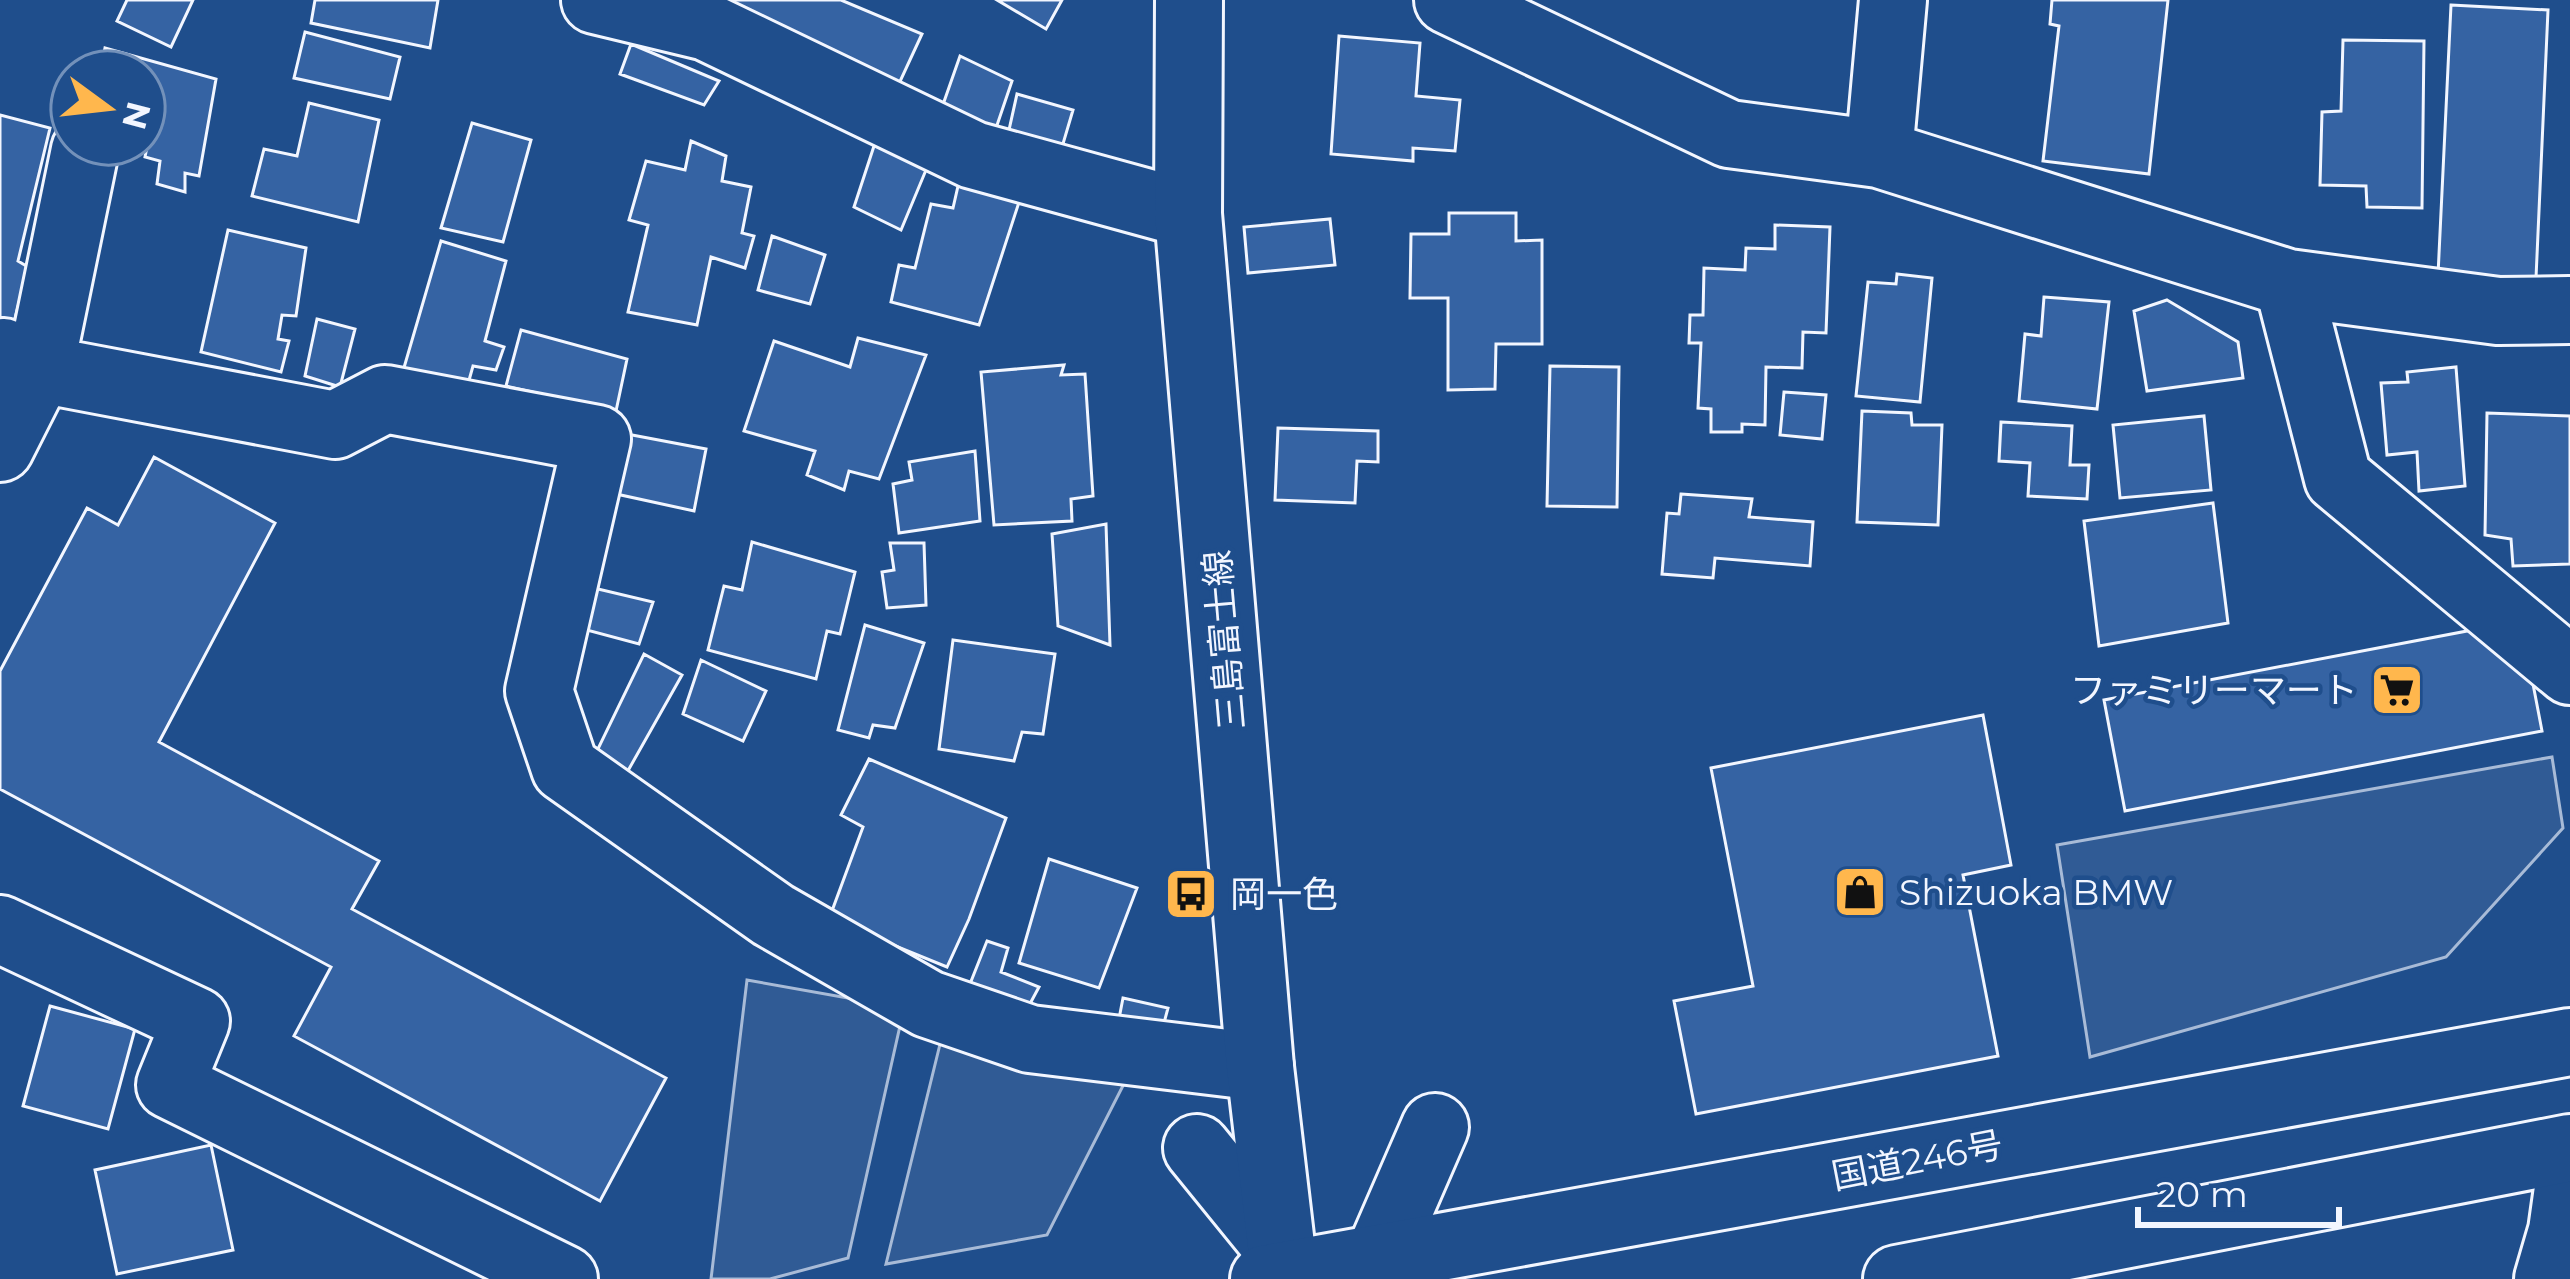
<svg xmlns="http://www.w3.org/2000/svg" width="2570" height="1279" font-family="Montserrat,'Noto Sans JP',sans-serif">
  <style>
    .built { fill: #305b95; stroke: #a8bbd7; stroke-width: 3 }
    .building { fill: #3563a3; stroke: #f2f6ff; stroke-width: 3 }
    .lines { fill: none; stroke-linecap: round; stroke-linejoin: round }
    .minor-casing { stroke: #f2f6ff; stroke-width: 72 }
    .major-casing { stroke: #f2f6ff; stroke-width: 72 }
    .highway-casing { stroke: #f2f6ff; stroke-width: 72 }
    .minor { stroke: #1f4e8c; stroke-width: 66 }
    .major { stroke: #1f4e8c; stroke-width: 66 }
    .highway { stroke: #1f4e8c; stroke-width: 66 }
    .labels { text-anchor: middle; dominant-baseline: central; stroke-width: 9; stroke-linejoin: round; paint-order: stroke }
    .street-label { font-size: 36px; fill: #f2f6ff; stroke: #1f4e8c }
    .poi-label { font-size: 36px; fill: #f2f6ff; stroke: #1f4e8c; text-anchor: start }
  </style>
  <rect width="100%" height="100%" fill="#1f4e8c"/>
  <path class="built" d="M2552,757L2563,828L2446,957L2090,1057L2057,845Z
    M747,980L904,1008L848,1258L770,1279H711Z
    M944,1028L1132,1068L1047,1235L886,1264Z"/>
  <path class="building" d="M127,0H193L171,47L117,21Z
    M315,0H438L430,48L311,23Z
    M708,0H841L922,34L897,88Z
    M997,0H1062L1046,29Z
    M2052,0H2168L2149,174L2043,161L2059,26L2050,24Z
    M2451,5L2548,10L2536,278L2438,275Z
    M305,32L400,57L390,99L294,78Z
    M1339,36L1420,43L1416,96L1460,100L1455,151L1413,148V161L1331,154Z
    M2343,40L2424,41L2422,208L2367,207L2366,186L2320,185L2322,112L2341,111Z
    M631,44L719,81L704,105L620,74Z
    M105,48L216,79L199,176L185,173V192L157,184L160,161L145,157L151,126L144,124V72H100Z
    M960,56L1012,81L993,137L939,116Z
    M1017,94L1073,110L1060,154L1007,139Z
    M309,103L379,120L358,222L252,196L264,149L297,156Z
    M0,115L50,128L18,261L28,267L13,326L0,322Z
    M472,123L531,140L503,242L441,228Z
    M691,141L726,156L722,181L751,187L742,233L754,236L745,268L711,257L697,325L628,312L648,225L629,220L646,161L685,170Z
    M875,143L926,170L901,230L854,207Z
    M961,173L1022,193L979,325L891,302L899,265L915,268L931,204L953,208Z
    M1449,213H1516V241L1542,240V344H1496L1495,389L1448,390V298H1410L1411,234H1449Z
    M1330,219L1335,265L1248,273L1244,227Z
    M1775,225L1830,227L1826,333L1803,332L1802,368L1766,367L1765,425L1742,424V432H1711V409L1698,408L1701,343H1689L1690,315H1703L1704,268L1745,270L1746,248L1775,249Z
    M228,230L306,248L296,316L282,315L278,339L289,341L281,372L201,352Z
    M772,236L825,255L810,304L758,290Z
    M441,241L506,261L485,341L504,347L496,370L473,366L466,391L403,371Z
    M1897,274L1932,278L1920,402L1856,396L1868,282L1896,284Z
    M2044,297L2109,302L2097,409L2019,401L2025,334L2041,336Z
    M2167,300L2238,342L2243,378L2147,391L2134,311Z
    M317,319L355,329L340,387L305,376Z
    M521,330L627,359L616,411L506,386Z
    M858,338L926,355L879,479L849,471L844,490L807,475L815,451L744,431L774,341L850,367Z
    M1064,365L1061,375L1085,374L1093,496L1071,499L1072,521L994,525L981,372Z
    M1550,366L1619,367L1617,507L1547,506Z
    M2456,367L2465,486L2419,491L2417,452L2387,455L2381,383L2408,382L2407,372Z
    M1784,392L1826,395L1822,439L1780,435Z
    M1862,411L1911,413L1912,425H1942L1938,525L1857,522Z
    M2487,413L2570,416V564L2513,566L2511,539L2485,535Z
    M2204,416L2211,490L2120,498L2113,425Z
    M2001,422L2072,426L2070,465H2089L2087,499L2028,496L2030,463L1999,461Z
    M1278,428L1378,431V462L1357,461L1355,503L1275,500Z
    M611,431L706,449L694,511L598,490Z
    M975,451L980,521L899,533L893,484L912,480L909,462Z
    M154,457L275,523L159,742L379,861L352,909L666,1078L600,1201L294,1036L331,967L0,789V671L87,508L118,525Z
    M1681,494L1752,499L1749,517L1813,522L1810,566L1715,558L1713,578L1662,574L1667,513L1679,514Z
    M2213,503L2228,623L2099,646L2084,521Z
    M1106,524L1110,645L1058,626L1052,534Z
    M752,542L855,572L840,634L827,631L816,679L708,650L724,586L742,590Z
    M890,543H924L926,605L887,608L882,572L894,570Z
    M577,584L653,602L639,644L568,625Z
    M865,625L924,643L895,728L873,725L869,738L838,730Z
    M2483,628L2533,684L2542,731L2125,811L2104,700Z
    M953,640L1055,654L1043,734L1022,732L1014,761L939,749Z
    M644,654L682,675L625,776L593,759Z
    M701,660L766,691L743,741L683,714Z
    M1983,715L2011,865L1963,875L1998,1056L1696,1114L1674,1001L1753,986L1711,768Z
    M869,759L1006,818L969,919L947,967L829,919L863,827L841,815Z
    M1049,859L1137,888L1099,988L1019,963Z
    M987,941L1008,948L1001,972L1039,987L1025,1013L968,989Z
    M1123,998L1168,1008L1161,1034L1118,1024Z
    M50,1006L135,1029L108,1129L23,1106Z
    M211,1145L233,1250L117,1274L95,1170Z"/>
  <g class="lines">
    <g class="minor-casing">
      <path id="minor" d="M595,0L707,27L973,155L1188,214
        M1448,0L1729,134L1879,154L2288,283L2498,311L2570,310
        M85,150L40,369L335,425L385,399L597,439L539,691L565,768L773,915L928,1004L1030,1039L1260,1067
        M1879,154L1893,0
        M2288,283L2338,478L2570,671
        M0,448L40,369L3,352
        M0,929L196,1021L170,1085L564,1279
        M1197,1148L1301,1276
        M1369,1279L1435,1127
        M2548,1279L2562,1231L2570,1174"/>
    </g>
    <g class="major-casing">
      <path id="major" d="M1189,0L1188,214L1260,1067L1285,1279"/>
    </g>
    <g class="highway-casing">
      <path id="highway" d="M1264,1279L2570,1042
        M1897,1279L2570,1148"/>
    </g>
    <use href="#minor" class="minor"/>
    <use href="#major" class="major"/>
    <use href="#highway" class="highway"/>
  </g>
  <defs>
    <g id="supermarket-square" transform="scale(2.7)"><rect x="-9" y="-9" width="18" height="18" rx="4" fill="#ffb74d" stroke="#1f4e8c"/><path d="M-6-5.5h2.5l.6 2H6L4.5 2H-2.5L-4.4-4H-6ZM-1.5 3.2a1.3 1.3 0 1 0 .1 0ZM3 3.2a1.3 1.3 0 1 0 .1 0Z" fill="#111"/></g>
    <g id="shop-square" transform="scale(2.7)"><rect x="-9" y="-9" width="18" height="18" rx="4" fill="#ffb74d" stroke="#1f4e8c"/><path d="M-5-2.5h2.3a2.7 3.5 0 0 1 5.4 0H5L5.5 6h-11ZM-1.5-2.5h3a1.5 2.3 0 0 0-3 0Z" fill="#111"/></g>
    <g id="bus-square" transform="scale(2.7)"><rect x="-9" y="-9" width="18" height="18" rx="4" fill="#ffb74d" stroke="#1f4e8c"/><path d="M-5-6H5V4H4V6H2V4H-2V6H-4V4H-5ZM-3.5-4V0h7V-4ZM-3.5 1.2v1.5H-2V1.2ZM2 1.2v1.5H3.5V1.2Z" fill="#111"/></g>
  </defs>
  <g fill-rule="evenodd">
    <use href="#supermarket-square" x="2397" y="690"/>
    <use href="#shop-square" x="1860" y="892"/>
    <use href="#bus-square" x="1191" y="894"/>
  </g>
  <g class="labels">
    <g class="street-label">
      <text transform="translate(1224 640) rotate(-95)">三島富士線</text>
      <text transform="translate(1917 1160) rotate(-11)">国道246号</text>
    </g>
    <g class="poi-label">
      <text x="2358" y="690" text-anchor="end">ファミリーマート</text>
      <text x="1899" y="892">Shizuoka BMW</text>
      <text x="1230" y="894">岡一色</text>
    </g>
  </g>
  <g transform="translate(108 108) rotate(105)"><circle r="57" fill="#1f4e8c" stroke="#7391ba" stroke-width="3"/>
  <path d="M0-9L21 45L0 30L-21 45Z" fill="#ffb74d"/>
  <text y="-18" font-size="33" font-weight="bold" text-anchor="middle" fill="#f2f6ff">N</text>
  </g>
  <path d="M2138 1207v18h201v-18" fill="none" stroke="#f2f6ff" stroke-width="6"/>
  <text x="2156" y="1207" font-size="36" fill="#f2f6ff" stroke="#1f4e8c" stroke-width="9" paint-order="stroke">20 m</text>
</svg>
